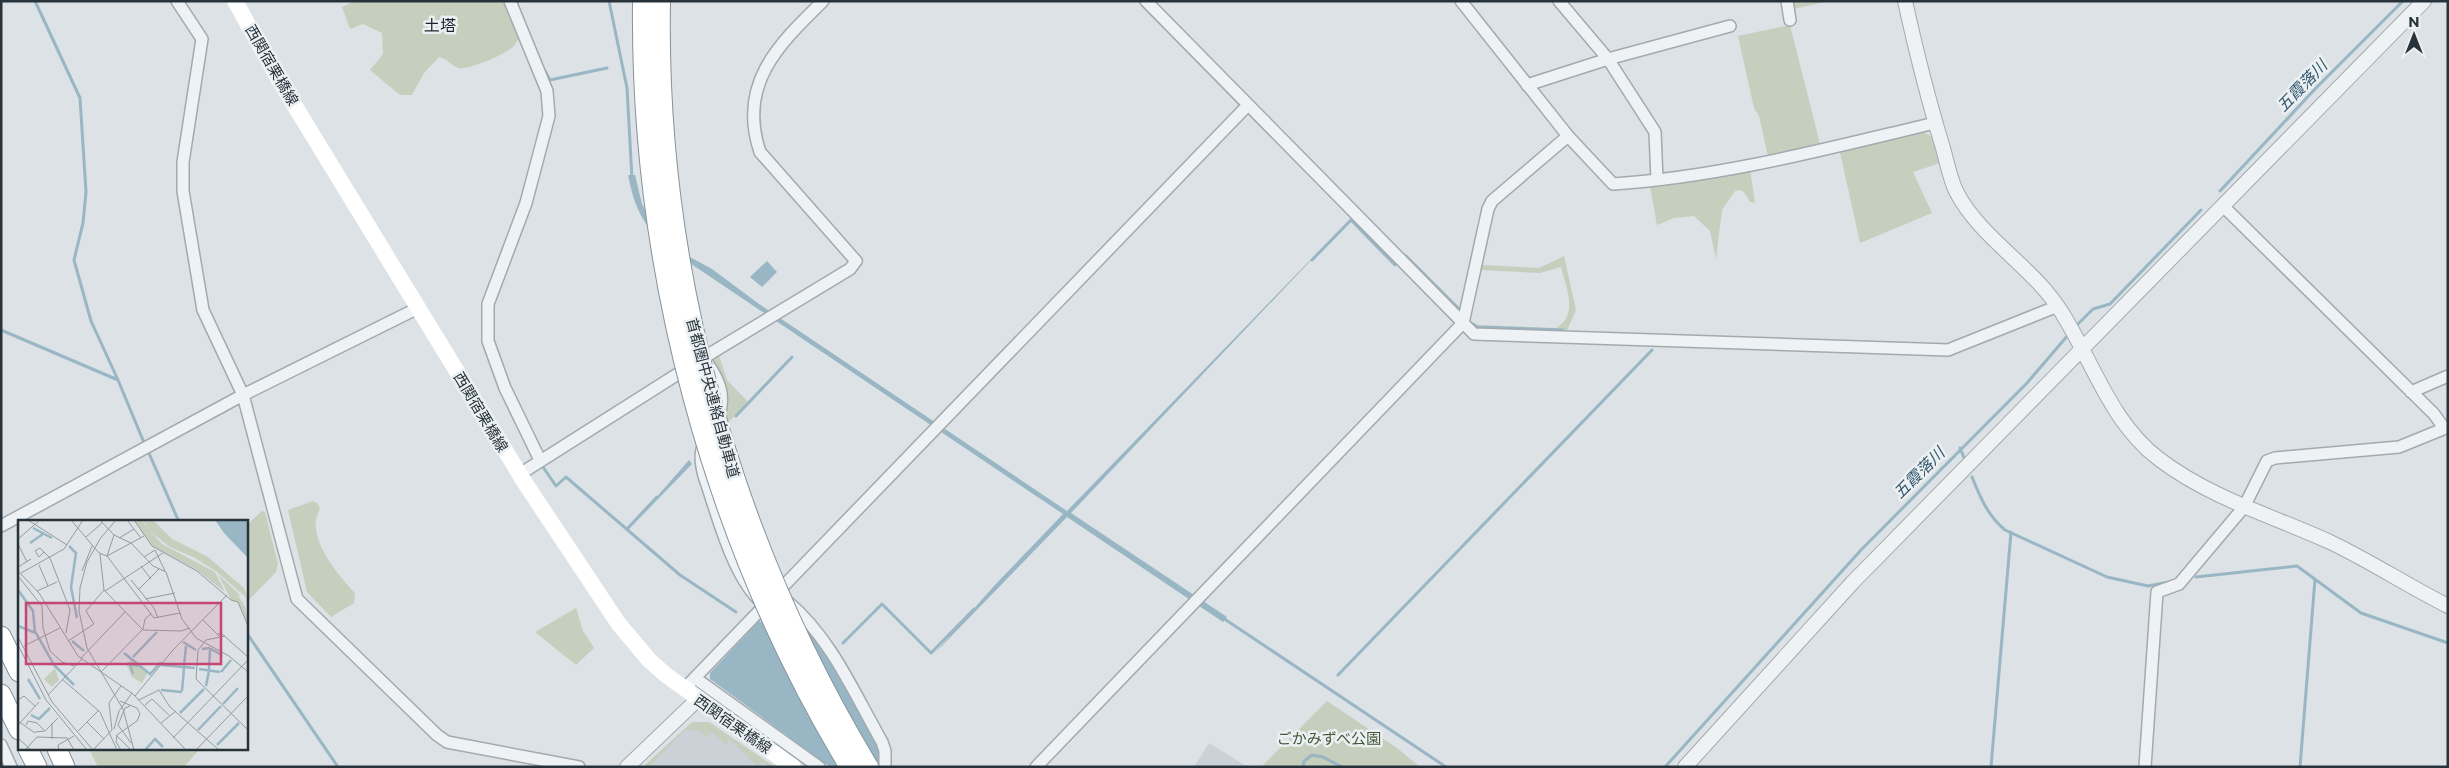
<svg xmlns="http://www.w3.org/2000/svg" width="2449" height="768" font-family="Montserrat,'Noto Sans JP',sans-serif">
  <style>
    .built { fill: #cad1d7 }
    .green { fill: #c6cfbe }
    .water { fill: #99b6c4 }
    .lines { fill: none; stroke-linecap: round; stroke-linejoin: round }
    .stream { stroke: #99b6c4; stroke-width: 3 }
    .minor-casing { stroke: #a2aaaf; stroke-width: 14 }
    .tertiary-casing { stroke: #a2aaaf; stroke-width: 16 }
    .trunk-casing { stroke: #85929b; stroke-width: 21 }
    .minor { stroke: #eff2f4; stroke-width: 11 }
    .tertiary { stroke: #eff2f4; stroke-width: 14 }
    .secondary { stroke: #fff; stroke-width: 16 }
    .trunk { stroke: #fff; stroke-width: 19 }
    .motorway-bridge-casing { stroke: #85929b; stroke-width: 22; stroke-linecap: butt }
    .motorway-bridge { stroke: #fff; stroke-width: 20 }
    .labels { text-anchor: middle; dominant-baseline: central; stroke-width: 5; stroke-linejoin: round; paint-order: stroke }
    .street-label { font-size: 15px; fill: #27323b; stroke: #ebf0f3 }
    .park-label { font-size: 15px; fill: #425635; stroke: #ebf0f3 }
    .neighbourhood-label { font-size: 16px; fill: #19232b; stroke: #ebf0f3 }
    .water-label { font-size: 16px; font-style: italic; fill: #34586c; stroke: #ebf0f3 }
    .inset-river { fill: none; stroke: #99b6c4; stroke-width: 2.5 }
    .inset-road { fill: none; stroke: #949ca1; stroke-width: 1 }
    .view { fill: #c64673; fill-opacity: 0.15; stroke: #c64673; stroke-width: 2.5 }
    .inset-edge { fill: none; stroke: #27323b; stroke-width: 2.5 }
  </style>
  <rect width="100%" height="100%" fill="#dce2e5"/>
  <path class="built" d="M692,722H709L775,767H643Z
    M1209,743L1246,766L1247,767H1194Z"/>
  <path class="green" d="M355,1H507L520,36C518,39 516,43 514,46C506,54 469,70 459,68C451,66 448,59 439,57L424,73L412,95H400L370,70L383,54L382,33L363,24L350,29L342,7Z
    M1791,1H1830L1793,9Z
    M1790,25L1820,144L1768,156L1759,116L1754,108L1738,36Z
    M1923,132L1933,137L1940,163L1913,172L1932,213L1860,243L1840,152Z
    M1750,169L1755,203L1750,202L1744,192L1740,190L1735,191L1722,210L1716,259L1710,231L1694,216L1674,218L1657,225L1650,187Z
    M1564,256L1576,310L1565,335L1477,330L1471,325V322L1478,325L1556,328C1579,315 1566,287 1561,267L1540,273L1481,270L1482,265L1539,268Z
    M719,356L727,380L748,402L725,426L711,362Z
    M313,501L317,503L320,508C319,512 317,515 316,519C312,544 339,576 355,593L354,603L331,617L307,592L288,510Z
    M262,511L265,512L278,564L276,572L246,603V526Z
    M576,608L583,631L594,648L576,665L535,632Z
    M1327,701L1397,748L1420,767H1261Z
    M692,722H709L775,767H770L763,761L757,766L730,740L725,745L713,732L707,738L700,731L685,730L649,767H643Z
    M89,749H200L184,767H98Z"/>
  <path class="water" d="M628,175H635L642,204L657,232L688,256L712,269L759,304L1067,511L1352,217L1071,513L1227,617L1223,622L1067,517L933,655L993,587L1063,514L672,251C644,228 635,210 628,175Z
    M767,261L777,272L762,287L750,277Z
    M689,460L692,464L626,532Z
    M783,598L829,654L879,749L880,767H830L710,679V673L759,621L765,623Z"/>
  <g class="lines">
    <path class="stream" d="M35,1L80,98L86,192L83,223L74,260L91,321L118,380
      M516,1L524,22
      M609,1L627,88L632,179
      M545,71L550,80L607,68
      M2220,191L2316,88L2403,1
      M1406,256L1458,308
      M1312,260L1351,220L1395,265
      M1473,324L1477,327L1563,330
      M2075,327L2093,309L2110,304L2201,210
      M1,330L118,380L145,445
      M736,416L792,357
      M1960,448L1965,460
      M148,451L179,522
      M543,467L556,486L566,477L680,575L736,612
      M1972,477C1980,497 1988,516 2005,530L2107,577L2148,586L2169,582
      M627,529L657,497
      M2196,577L2297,566L2361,613L2448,643
      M1223,618L1446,767
      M246,632L338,767
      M843,643L882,604L931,653L974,609
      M1338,675L1652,350
      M1303,767L1304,761L1312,755L1323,757L1342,767
      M1665,767L1861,550L2027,383L2069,334
      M1991,767L2011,532
      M2300,767L2315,579"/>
    <g class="minor-casing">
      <path id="minor" d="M177,1L202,39L183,162V191L203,310L243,395L297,599L437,735L447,742L579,767
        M510,1L547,91L549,116L526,203L488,304V341L505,388L540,460
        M1146,1L1474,334L1948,350L2058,306
        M1461,1L1568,136L1613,184C1722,177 1829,148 1935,123
        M1559,1L1608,59L1655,132L1657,180
        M1787,1L1790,20
        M1527,85L1608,59L1730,26
        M2223,206L2434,414L2444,428
        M708,364C720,382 725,395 719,416
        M2411,392L2448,376
        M705,441C699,453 701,464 704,476C717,513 731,571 758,599
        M520,474L703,358L850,269L856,261L760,152C737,84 779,44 823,1
        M1,526L243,395L418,308
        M788,602C831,638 854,693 882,742L885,751V767
        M695,678L819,767
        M684,689L1248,105
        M1,745L11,767
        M1036,767L1463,323L1488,209L1492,201L1568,136
        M2145,767L2157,592L2179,584L2244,507L2267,461L2275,458L2399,447L2448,427"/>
    </g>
    <g class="tertiary-casing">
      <path id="tertiary" d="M1905,1C1916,51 1928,99 1943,148C1947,162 1950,180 1957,193C1982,240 2034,267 2062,313C2093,362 2111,423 2159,459C2210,498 2273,516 2330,542C2370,561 2408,586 2448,606
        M627,767L698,699
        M1685,767L1852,583L2424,1"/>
    </g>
    <g class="trunk-casing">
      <path id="trunk" d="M1,636L19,672
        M1,694L19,730
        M28,749L37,767
        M57,749L65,767"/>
    </g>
    <use href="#minor" class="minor"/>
    <use href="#tertiary" class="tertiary"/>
    <path class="secondary" d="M235,1L279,80L525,483L618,623L649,660L666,675L793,767"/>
    <use href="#trunk" class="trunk"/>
    <g class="motorway-bridge-casing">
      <path id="motorway-bridge" d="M643,1C640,267 712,539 850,767
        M660,1C655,269 730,538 868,767"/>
    </g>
    <use href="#motorway-bridge" class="motorway-bridge"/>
  </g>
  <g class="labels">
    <g class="street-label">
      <text transform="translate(272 65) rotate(60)">西関宿栗橋線</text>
      <text transform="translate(713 398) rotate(75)">首都圏中央連絡自動車道</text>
      <text transform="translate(481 412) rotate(59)">西関宿栗橋線</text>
      <text transform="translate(733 724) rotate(35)">西関宿栗橋線</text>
    </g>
    <g class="park-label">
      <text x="1329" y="738">ごかみずべ公園</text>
    </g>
    <g class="neighbourhood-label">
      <text x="440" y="25">土塔</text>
    </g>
    <g class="water-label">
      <text transform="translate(2302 86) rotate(-46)">五霞落川</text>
      <text transform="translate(1919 473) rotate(-45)">五霞落川</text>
    </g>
  </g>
  <g transform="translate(18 520)">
    <rect width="230" height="230" fill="#dce2e5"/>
    <path d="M116,0H124L131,10L125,0L136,1L154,19L190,37L226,68L230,79L199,52L177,38L152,27L134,13L144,24L197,52L207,72L179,50L134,26ZM200,54L223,76L220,75L227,87L230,105L221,83L213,80ZM114,139L130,152L124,163L114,157L108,144ZM37,148L41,160L34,167L26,159Z" fill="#c6cfbe"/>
    <path d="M197,0H230V38L206,13Z" fill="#99b6c4"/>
    <path class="inset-river" d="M15,8L34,18M12,23L25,14M51,26L58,33L53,67L59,98M0,70L15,91L17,112M0,106L18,113L36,145L56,165M54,121L66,131M165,122L178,130M184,129L191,128L204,135M106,133L132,154L143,142M115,137L139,112M143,145L177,148M166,146L168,126M181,149L202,152M191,149L192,130M203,152L213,140M115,154L112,144L120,146M10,159L22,179M188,166L191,151M143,170L164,172M164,171L166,148M205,184L220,168M162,193L186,169M13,195L21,199L32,188M180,210L203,186M199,225L221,203M127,230L137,219L145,227"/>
    <path class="inset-road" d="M10,0L49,25M53,0L81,33L89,36L136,98L162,93M82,0L96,15L113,23L135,46L148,52L164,99L178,118L211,136L230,152M98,0L82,19L69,42L62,68L61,91L69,128L105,189L116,230M109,0L123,18M116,0L134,26L179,51L213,80L220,82L230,106M68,17L84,3M101,18L116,9M0,19L22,0M0,24L9,42M26,32L21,37L17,31L22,28L32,38L52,90L48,113M82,34L86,70L125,110L163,111L172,108M89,36L126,16M89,36L96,15M126,37L137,30L147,51M21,45L30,66M123,46L133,59M0,47L13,39M0,51L21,73L60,136L115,174L168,230M64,51L74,26M3,53L46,29L65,0M0,56L24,86L25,108L32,131L44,142L56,146M113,60L136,88L140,98M120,70L141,49M19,71L39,62M87,71L145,33M127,79L157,73M185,100L201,116M200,114L203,113L230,137M207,116L188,120L180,130L178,159L230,210M0,117L34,182L75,230M50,121L76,104L68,91L86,70M0,125L28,180L69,230M6,126L42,108M63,138L107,92M83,152L125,109L127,99L133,94M44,159L82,192L99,230M30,175L64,139M117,176L155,130L209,75M0,180L6,176L17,186M121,180L141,170L152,187L201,230M102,181L119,188L122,194L119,201L99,215L98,222L103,230M127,185L134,179L151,195M112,186L107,188L100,205L113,223M0,201L17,213M69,202L86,219M34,203V219M143,203L158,191M0,205L21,182M8,205L10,201L19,203L26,210M96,209L101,191L114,173M60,211L81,190M17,212L27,211L40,198M98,215L113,230M19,217L49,218L56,230M0,218L13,230M155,218L230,140M7,230L19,217M41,230L40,225L56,216M75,230L94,210L91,183L103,166M178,230L230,176"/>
    <path class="view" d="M8,83H203V144H8Z"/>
    <rect width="230" height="230" class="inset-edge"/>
  </g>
  <rect width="2449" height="768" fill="none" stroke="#27323b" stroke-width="5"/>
  <g transform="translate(2414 35)" stroke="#ebf0f3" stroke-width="4" paint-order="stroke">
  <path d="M0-4L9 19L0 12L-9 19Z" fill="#27323b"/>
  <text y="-8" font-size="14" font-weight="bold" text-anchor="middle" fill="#27323b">N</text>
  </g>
</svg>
